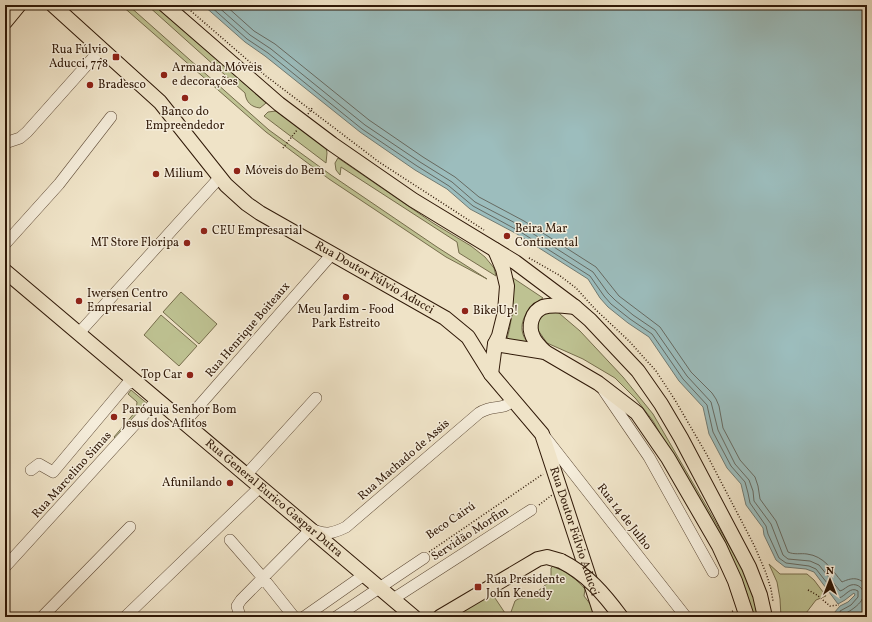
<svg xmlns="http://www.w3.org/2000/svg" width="872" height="622" font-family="Vollkorn,serif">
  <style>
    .green { fill: #bec292; stroke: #766d4c }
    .water { fill: #9cbdbd; stroke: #707b74 }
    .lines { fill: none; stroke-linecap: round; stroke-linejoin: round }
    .shore { stroke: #666a62; stroke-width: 1 }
    .minor-casing { stroke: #5f4b37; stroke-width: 12 }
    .major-casing { stroke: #2f1807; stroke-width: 16 }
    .path { stroke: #2f1807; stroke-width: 1.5; stroke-dasharray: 1 2; stroke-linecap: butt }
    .minor { stroke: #f5eddb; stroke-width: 11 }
    .major { stroke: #efe3c7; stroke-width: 14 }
    .major-bridge-casing { stroke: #2f1807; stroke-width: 16; stroke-linecap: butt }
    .major-bridge { stroke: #efe3c7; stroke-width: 14 }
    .poi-dot { fill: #8f2418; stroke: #f5eddb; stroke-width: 1.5 }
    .labels { text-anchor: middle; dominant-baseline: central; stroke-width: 3; stroke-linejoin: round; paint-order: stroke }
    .poi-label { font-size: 12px; fill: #2f1807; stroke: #f5eddb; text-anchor: start }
    .street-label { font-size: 12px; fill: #2f1807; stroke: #f5eddb }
  </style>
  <rect width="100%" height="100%" fill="#efe3c7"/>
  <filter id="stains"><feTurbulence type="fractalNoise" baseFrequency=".005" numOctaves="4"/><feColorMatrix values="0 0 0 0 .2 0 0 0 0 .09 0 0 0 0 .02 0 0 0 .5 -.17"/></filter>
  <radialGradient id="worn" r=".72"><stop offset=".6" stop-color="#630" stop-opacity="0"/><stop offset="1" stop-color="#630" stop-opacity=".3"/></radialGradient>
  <path class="green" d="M121,5H128L269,130L331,175L437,247L487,279L446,257L329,179L266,132Z
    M147,5H156L266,103L260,108C251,107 246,102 245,93Z
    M276,111L326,147L327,153L326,163L264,116L268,112Z
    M338,158L433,223L471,246L485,257L494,268L496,276L459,253L457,242L341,167L340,175L336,170L335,163Z
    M507,274L543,298C527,307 513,327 529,344L507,339C514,313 513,300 507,274Z
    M181,292L217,324L199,344L163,312Z
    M553,308L580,331L623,377L653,414L745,573L752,592L759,617H751L747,594L740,575L653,421L636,399L615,378L583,359L547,343L538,330L537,316Z
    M161,315L197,346L179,366L144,335Z
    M131,390L149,405L118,441L114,437L136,411L137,402L128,394Z
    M769,564L780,574H807L814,580L826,596L816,600L803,617H781L780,599L777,582Z
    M553,566C556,569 561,569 565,572C573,577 579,582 585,589L584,596L594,609L597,617H583L582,615L580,617H454L491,592L507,616L511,612L515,601L518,599L532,596L549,582L551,579V568Z"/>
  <path class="water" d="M203,5H867V617H839L834,613L840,606L848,602L855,595L854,593L845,600L838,604L814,572L806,569L785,567L776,560L764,535L763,528L746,505L741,484L727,468L709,434L703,407L679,381L649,337L628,323L608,307L600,298L588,279L517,234L470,209L447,189L415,170L360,132L265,56L245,42Z"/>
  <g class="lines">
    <path class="shore" d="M209,5L247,39L268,53L362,129L417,166L449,186L473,206L519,231L590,276L604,296L611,304L630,319L652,334L683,379L707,405L713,432L731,466L745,482L748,493L750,503L766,526L768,534L779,558L786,563L809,566L816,569L839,598C846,596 850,586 858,591V597L851,605L840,611L841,617
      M216,5L250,35L271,49L365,125L420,162L452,182L475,202L521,226L593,272L608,293L615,300L633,315L655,330L687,376L711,402L718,430L735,464L749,480L753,491L754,501L771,524L783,555L788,559L810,561L819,565L840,591C844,590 847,586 851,585C854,584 858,585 860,587C871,597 854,609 846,613V617
      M225,5L254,31L275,44L369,120L423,157L455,177L479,197L524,221L596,267L619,296L660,327L691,372L712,393L716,399L719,406L723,428L740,460L755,477L758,486L760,499L776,521L788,552C794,555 801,553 807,554C824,556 832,570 842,582C851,578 859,576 867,586"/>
    <g class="minor-casing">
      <path id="minor" d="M5,143L20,138L27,132L101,49
        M5,244L59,184L111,117
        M79,333L220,177
        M604,391L649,457L713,572
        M184,423L332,254
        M545,437L686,617
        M31,470L39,464L53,472L54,471L127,384L135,381
        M246,475L316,398
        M230,540L263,578L294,617
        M5,567L157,400
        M393,599L531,510
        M42,617L130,527
        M125,617L260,487
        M241,617L239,613L237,606L241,600L311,529C325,535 332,534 346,527L479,413C482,411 485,410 488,409C498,406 507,409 512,399
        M304,617L364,575
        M336,617L424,558"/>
    </g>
    <g class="major-casing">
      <g id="major">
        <path id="s1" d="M53,5L160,102L226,185L247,204L260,213L445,318L468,337L491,374L542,434L602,617"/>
        <path d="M165,5L279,104L332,144L413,200L515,262L575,307L590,320L638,371L661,404L681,438L749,567L760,595L765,617"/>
        <path d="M5,22L19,5"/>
        <path id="s2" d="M5,271L414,617"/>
        <path d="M495,344L545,352L598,383L637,413L668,458L719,546L735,581L747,617"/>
        <path d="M545,352C541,348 535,342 533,337C528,327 531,312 543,307C553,304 565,306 575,307"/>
        <path d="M491,374L495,344L499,336L505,312L507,286L503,269L495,250"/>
        <path d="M440,617L538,559L547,557L561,561"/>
      </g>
    </g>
    <path class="path" d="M184,5L266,76L379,162L484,230
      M308,114L313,107
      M283,148L297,130
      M529,258L559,275L576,288L595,309L629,341L656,371L675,400L707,455L754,545L766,573L771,589L773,601
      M539,505L552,495
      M429,552L543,474
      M808,590L817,595L830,606L839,605
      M725,617L734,610"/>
    <use href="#minor" class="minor"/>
    <use href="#major" class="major"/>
    <g class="major-bridge-casing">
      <path id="major-bridge" d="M561,561C587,574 604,594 621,617"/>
    </g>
    <use href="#major-bridge" class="major-bridge"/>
  </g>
  <g class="poi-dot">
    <rect x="112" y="53" width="8" height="8" rx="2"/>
    <circle cx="164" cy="75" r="4"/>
    <circle cx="90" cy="85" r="4"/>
    <circle cx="185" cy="98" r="4"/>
    <circle cx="237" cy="171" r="4"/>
    <circle cx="156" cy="174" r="4"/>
    <circle cx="204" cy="231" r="4"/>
    <circle cx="507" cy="236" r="4"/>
    <circle cx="187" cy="243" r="4"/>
    <circle cx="346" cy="297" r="4"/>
    <circle cx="79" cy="301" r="4"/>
    <circle cx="465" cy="311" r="4"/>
    <circle cx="190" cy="375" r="4"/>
    <circle cx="114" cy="417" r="4"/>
    <circle cx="230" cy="483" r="4"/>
    <rect x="474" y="583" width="8" height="8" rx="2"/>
  </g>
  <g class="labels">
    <g class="poi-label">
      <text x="108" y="50" text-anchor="end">Rua Fúlvio<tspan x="108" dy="14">Aducci, 778</tspan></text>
      <text x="172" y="68">Armanda Móveis<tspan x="172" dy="14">e decorações</tspan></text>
      <text x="98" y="85">Bradesco</text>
      <text x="185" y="112" text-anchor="middle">Banco do<tspan x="185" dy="14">Empreendedor</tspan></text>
      <text x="245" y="171">Móveis do Bem</text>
      <text x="164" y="174">Milium</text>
      <text x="515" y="229">Beira Mar<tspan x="515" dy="14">Continental</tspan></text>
      <text x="212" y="231">CEU Empresarial</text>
      <text x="179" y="243" text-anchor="end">MT Store Floripa</text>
      <text x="87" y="294">Iwersen Centro<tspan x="87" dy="14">Empresarial</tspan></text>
      <text x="346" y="310" text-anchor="middle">Meu Jardim - Food<tspan x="346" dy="14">Park Estreito</tspan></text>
      <text x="473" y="311">Bike Up!</text>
      <text x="182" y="375" text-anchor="end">Top Car</text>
      <text x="122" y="410">Paróquia Senhor Bom<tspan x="122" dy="14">Jesus dos Aflitos</tspan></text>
      <text x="222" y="483" text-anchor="end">Afunilando</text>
      <text x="486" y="580">Rua Presidente<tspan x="486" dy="14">John Kenedy</tspan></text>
    </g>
    <g class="street-label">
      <text stroke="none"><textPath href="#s1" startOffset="426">Rua Doutor Fúlvio Aducci</textPath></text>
      <text transform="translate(248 330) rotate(-49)">Rua Henrique Boiteaux</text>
      <text transform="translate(404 460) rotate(-41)">Rua Machado de Assis</text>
      <text transform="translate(72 475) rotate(-48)">Rua Marcelino Simas</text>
      <text stroke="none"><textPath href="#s2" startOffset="352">Rua General Eurico Gaspar Dutra</textPath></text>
      <text transform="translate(624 517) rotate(52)">Rua 14 de Julho</text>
      <text transform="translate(451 521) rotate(-34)">Beco Cairú</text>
      <text stroke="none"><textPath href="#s1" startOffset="762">Rua Doutor Fúlvio Aducci</textPath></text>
      <text transform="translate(470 534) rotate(-33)">Servidão Morfim</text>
    </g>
  </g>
  <rect width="872" height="622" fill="none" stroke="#efe3c7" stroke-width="20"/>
  <rect x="6" y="6" width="860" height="610" fill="none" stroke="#2f1807" stroke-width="2"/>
  <rect x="10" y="10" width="852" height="602" fill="none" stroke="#2f1807"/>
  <g transform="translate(830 580)" stroke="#f5eddb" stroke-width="3" paint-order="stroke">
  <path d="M0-3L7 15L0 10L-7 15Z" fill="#2f1807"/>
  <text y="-6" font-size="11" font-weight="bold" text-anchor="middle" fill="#2f1807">N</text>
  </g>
  <rect width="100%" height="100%" filter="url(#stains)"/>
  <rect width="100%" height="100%" fill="url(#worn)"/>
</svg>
